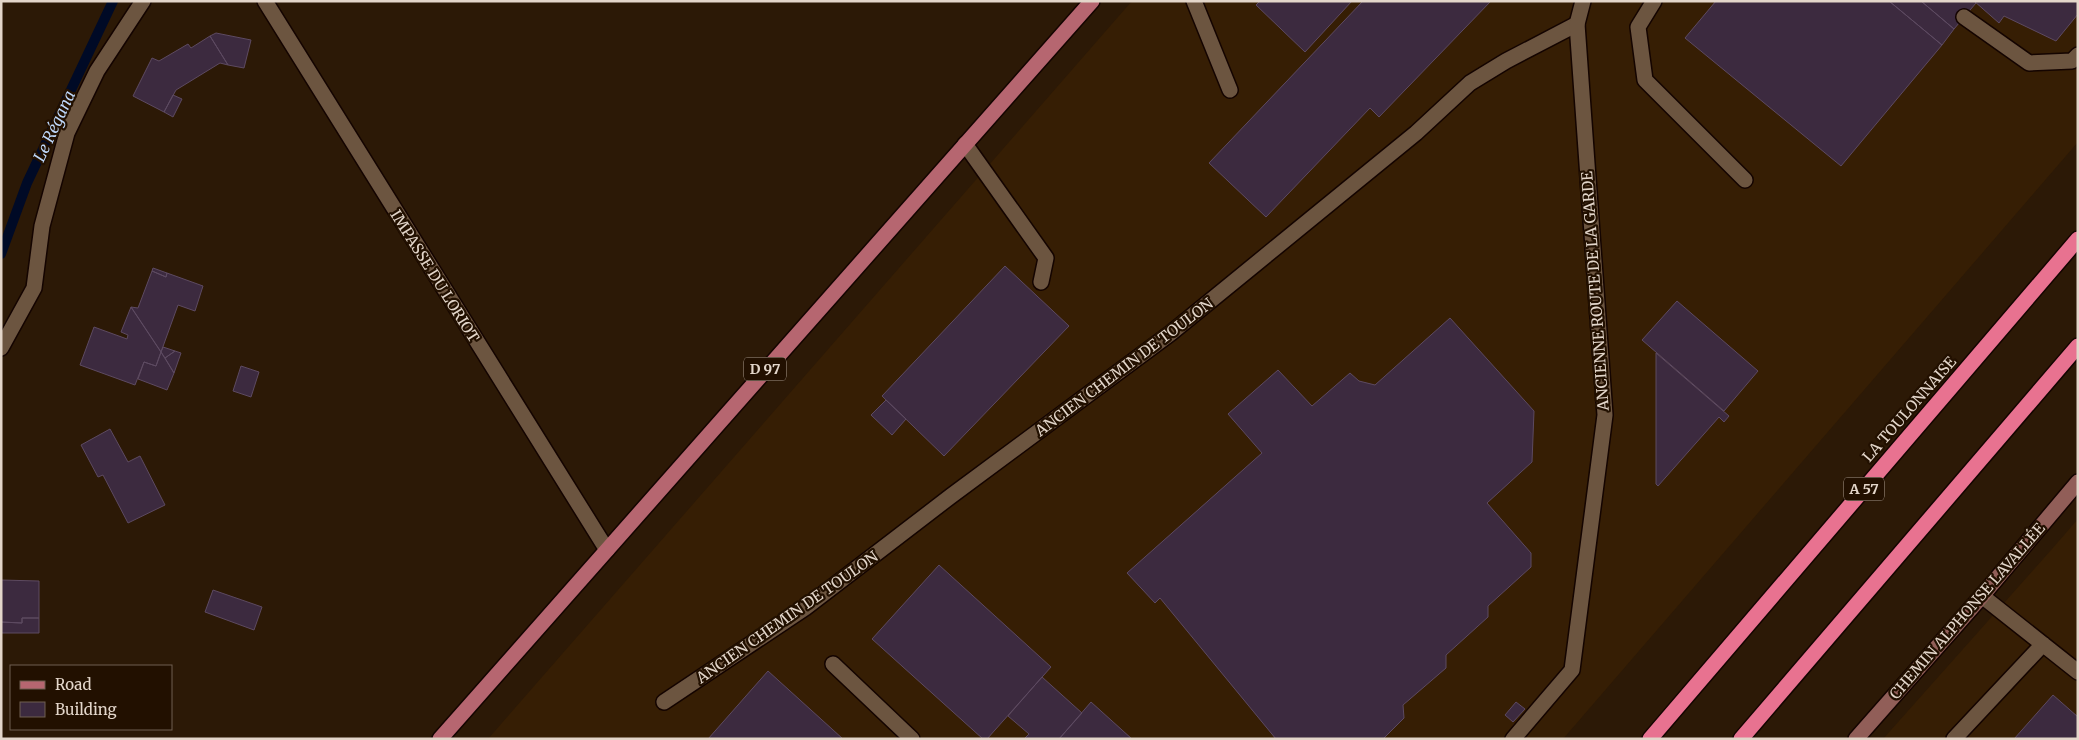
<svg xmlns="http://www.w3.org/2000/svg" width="2079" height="740" font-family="Merriweather,serif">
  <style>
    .built { fill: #361e04 }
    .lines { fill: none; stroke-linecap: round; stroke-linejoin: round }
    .stream { stroke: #000a26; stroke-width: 10 }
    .building { fill: #3c2a3f; stroke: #5d4a61 }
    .lane-casing { stroke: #140400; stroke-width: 18 }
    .street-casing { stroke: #140400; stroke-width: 18 }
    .secondary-casing { stroke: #140400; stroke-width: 18 }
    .primary-casing { stroke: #140400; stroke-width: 18 }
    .highway-casing { stroke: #140400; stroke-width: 18 }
    .lane { stroke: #6c5540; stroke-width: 15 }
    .street { stroke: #6c5540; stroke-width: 15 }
    .secondary { stroke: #915e58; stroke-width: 15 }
    .primary { stroke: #b66670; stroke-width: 15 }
    .highway { stroke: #e87290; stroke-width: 15 }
    .labels { text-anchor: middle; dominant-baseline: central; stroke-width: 4.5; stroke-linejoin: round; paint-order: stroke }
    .shield { fill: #221000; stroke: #a99b8d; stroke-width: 1 }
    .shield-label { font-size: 14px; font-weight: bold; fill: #e3d6ca }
    .street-label { font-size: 15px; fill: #e3d6ca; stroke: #221000 }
    .water-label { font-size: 16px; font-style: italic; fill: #bed7f9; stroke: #221000 }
  </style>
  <rect width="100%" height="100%" fill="#2c1906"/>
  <path class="built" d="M1132,1H2078V142L1563,739H488Z
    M2078,519V739H1883L2052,549Z"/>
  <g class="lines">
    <path class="stream" d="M1,254L27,183L113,1"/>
  </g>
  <path class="building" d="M1260,1H1352L1305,52L1256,5Z
    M1363,1H1491L1379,117L1370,108L1266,217L1209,163Z
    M1716,1H1889L1942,45L1841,166L1685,38Z
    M1889,1H1921L1954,29L1942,45Z
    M1921,1H1974L1976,3L1954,29Z
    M1974,1H2078V14L2056,41L2004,16L1999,23Z
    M216,33L251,40L244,68L228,65L210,36Z
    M210,36L228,65L220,63L176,90L164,112L133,96L152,58L159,61L188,44L191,48Z
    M173,95L182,99L173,117L164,112Z
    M1005,266L1069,326L944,456L882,396Z
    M153,268L167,273L166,277L152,271Z
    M152,271L166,277L167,273L203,286L195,311L178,305L161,352L131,307L138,308Z
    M1677,301L1758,371L1724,411L1642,340Z
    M131,307L161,352L156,366L144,362L135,385L80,365L94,327L127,339L128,335L121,332Z
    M1450,318L1534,411L1532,462L1487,503L1531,553V567L1488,606V617L1446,655V668L1403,705L1404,718L1383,739H1276L1160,598L1155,603L1127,573L1262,453L1228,414L1278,370L1312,406L1350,373L1359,381L1375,385Z
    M163,347L175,351L165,358L161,352Z
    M175,351L181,353L174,373L165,358Z
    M161,352L174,373L167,390L138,379L144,362L156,366Z
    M1656,353L1729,416L1724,422L1719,417L1658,486L1656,484Z
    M241,366L259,372L251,397L233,391Z
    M886,400L906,419L892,435L871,415Z
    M110,429L128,462L140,456L165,505L128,523L103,475L98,477L81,445Z
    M939,565L1051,667L987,739H983L872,639Z
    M1,580L39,581V618H22V623L1,622Z
    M213,590L262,607L254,630L205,612Z
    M22,618H39V633H1V622L22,623Z
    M768,671L843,739H708Z
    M1042,677L1082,713L1059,739H1024L1029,734L1008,716Z
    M2053,695L2078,717V739H2014Z
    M1091,702L1132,739H1059Z
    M1516,702L1525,709L1513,722L1505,715Z"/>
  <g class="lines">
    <g class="lane-casing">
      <path id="lane" d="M1194,1L1230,90
        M1654,1L1638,27L1645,80L1745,180
        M1964,17L2029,63L2072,61L2078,55
        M965,144L1046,258L1041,282
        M1982,596L2078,672
        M833,664L912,739
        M664,702L805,608L951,496L1171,333L1416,133L1470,83L1506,61L1577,24
        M1954,739L2043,644"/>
    </g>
    <g class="street-casing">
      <path id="street" d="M265,1L607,550
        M1,348L34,288L42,226L67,133L97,71L143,1
        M1513,739L1572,670L1605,415L1577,24L1583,1"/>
    </g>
    <g class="secondary-casing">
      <path id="secondary" d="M1856,739L1982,596L2078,482"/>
    </g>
    <g class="primary-casing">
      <path id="primary" d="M440,739L1092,1"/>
    </g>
    <g class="highway-casing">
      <path id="highway" d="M1650,739L2078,239
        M1741,739L2078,346"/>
    </g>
    <use href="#lane" class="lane"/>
    <use href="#street" class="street"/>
    <use href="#secondary" class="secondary"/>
    <use href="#primary" class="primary"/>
    <use href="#highway" class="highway"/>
  </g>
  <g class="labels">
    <g class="shield">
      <rect x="744" y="357.5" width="42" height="23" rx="4"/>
      <rect x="1844" y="477.5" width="40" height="23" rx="4"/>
    </g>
    <g class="shield-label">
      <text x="765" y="369">D 97</text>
      <text x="1864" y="489">A 57</text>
    </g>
    <g class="street-label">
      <text transform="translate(435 276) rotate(58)">IMPASSE DU LORIOT</text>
      <text transform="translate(1595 291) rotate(-94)">ANCIENNE ROUTE DE LA GARDE</text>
      <text transform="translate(1124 367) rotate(-37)">ANCIEN CHEMIN DE TOULON</text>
      <text transform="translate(1909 409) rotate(-49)">LA TOULONNAISE</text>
      <text transform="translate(1967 611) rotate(-49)">CHEMIN ALPHONSE LAVALLÉE</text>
      <text transform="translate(787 617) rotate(-35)">ANCIEN CHEMIN DE TOULON</text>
    </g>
    <g class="water-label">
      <text transform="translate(54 126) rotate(-65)">Le Régana</text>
    </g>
  </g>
  <rect width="2079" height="740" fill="none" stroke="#e3d6ca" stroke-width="5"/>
  <rect x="10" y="665" width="162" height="65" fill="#221000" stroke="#6f5f51"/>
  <rect x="20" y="681" width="25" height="8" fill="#b66670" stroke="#6f5f51"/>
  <text x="55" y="690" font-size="15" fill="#e3d6ca">Road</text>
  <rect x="20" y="702" width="25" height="15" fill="#3c2a3f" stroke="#6f5f51"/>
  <text x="55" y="715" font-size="15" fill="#e3d6ca">Building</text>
</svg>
